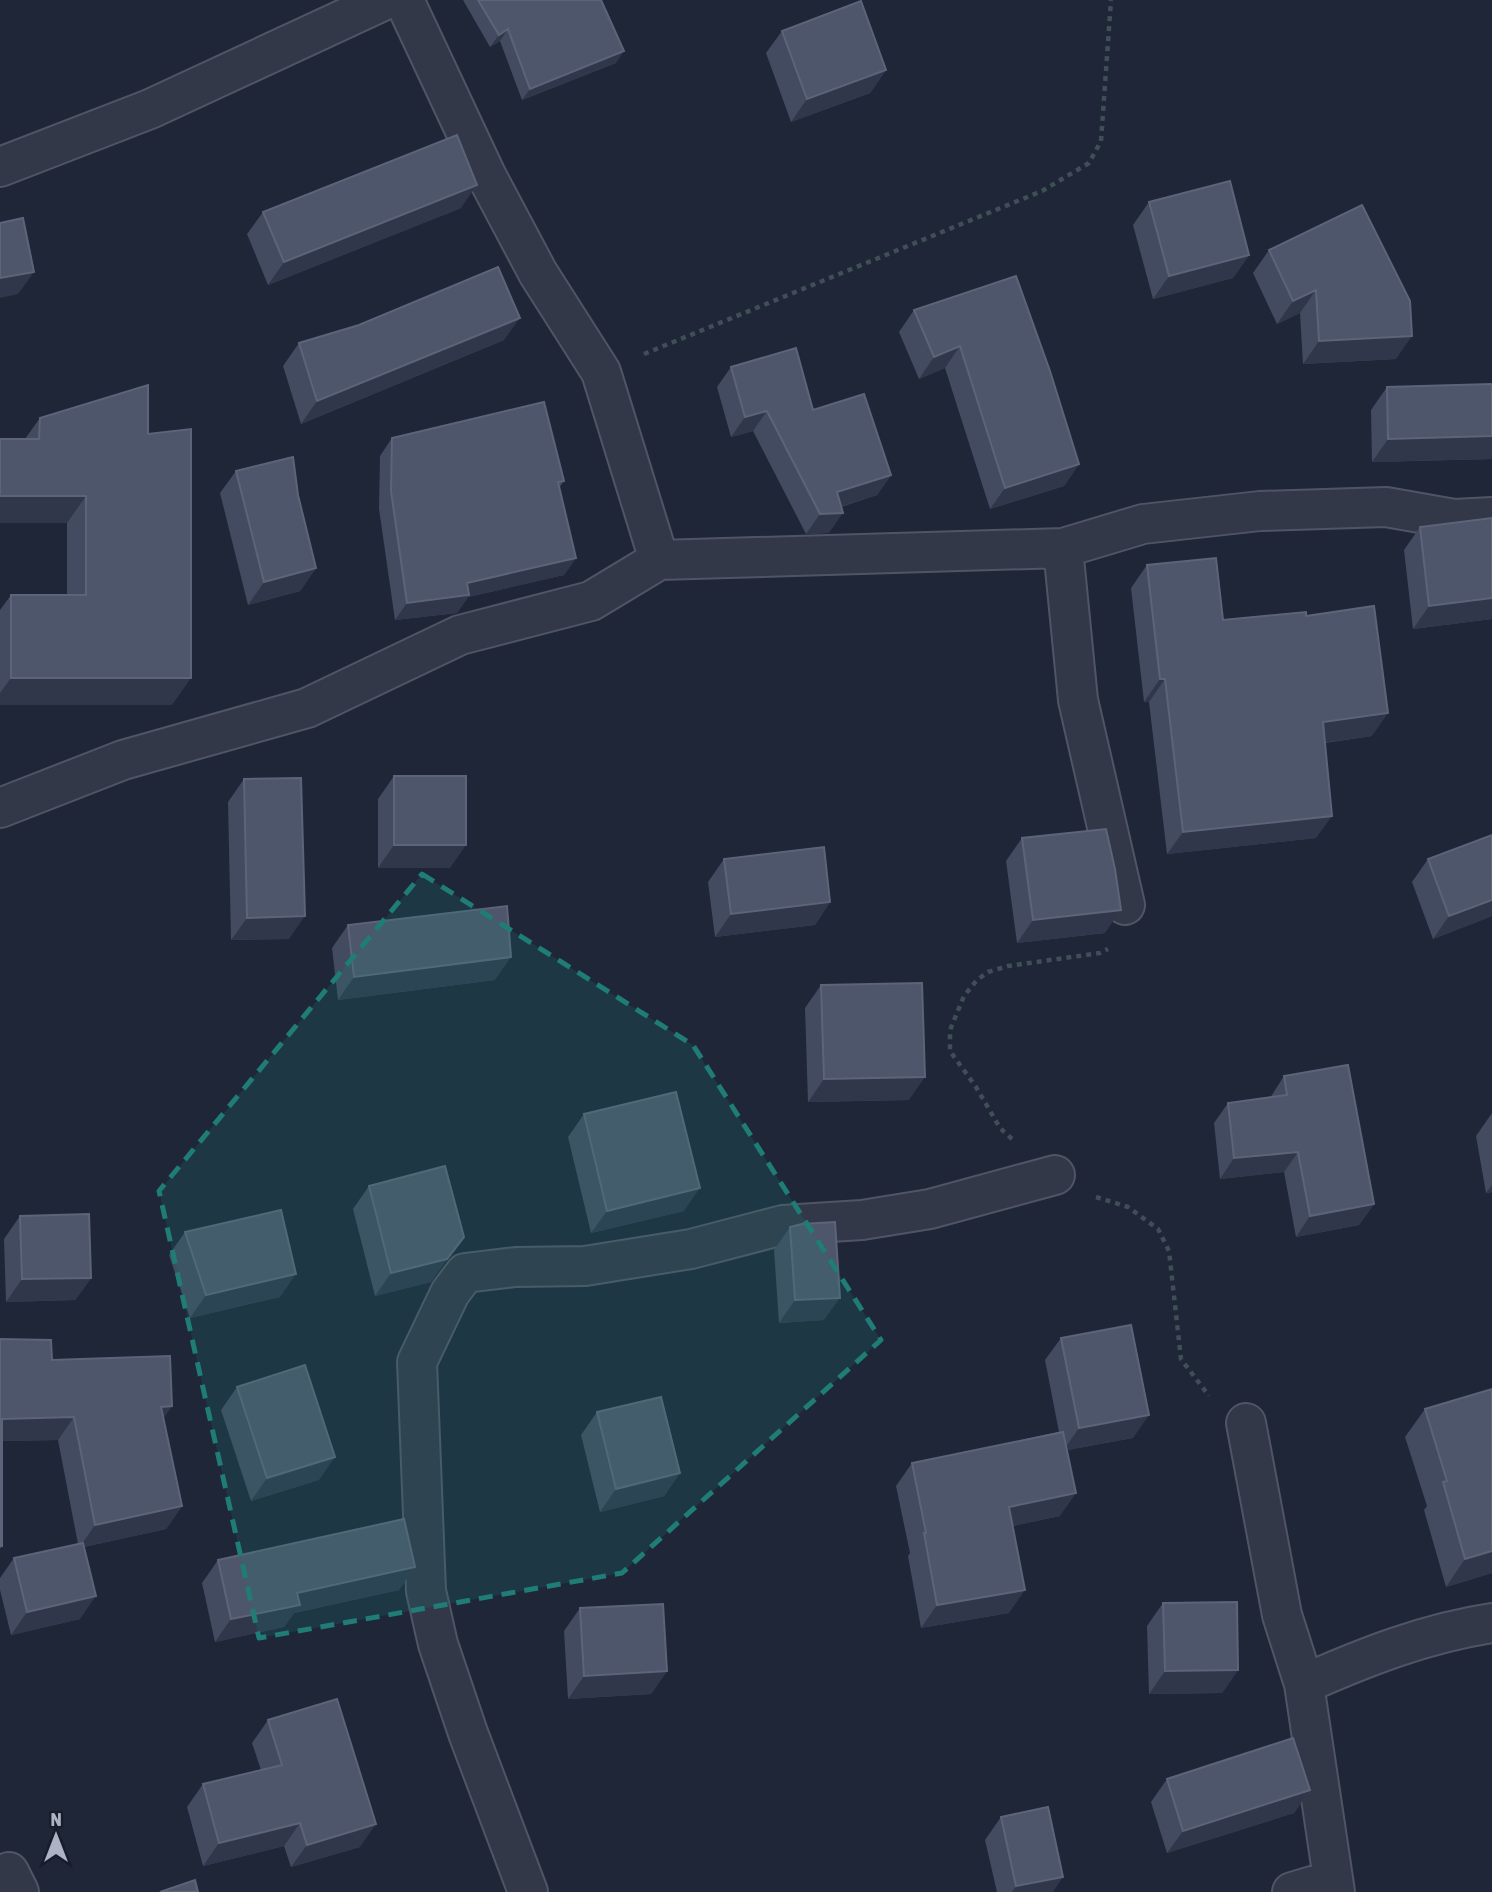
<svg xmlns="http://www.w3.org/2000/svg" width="1492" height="1892" font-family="'Asap Condensed',sans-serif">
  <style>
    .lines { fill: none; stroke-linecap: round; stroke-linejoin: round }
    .minor-casing { stroke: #505566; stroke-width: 42 }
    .path { stroke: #3f4f56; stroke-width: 4.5; stroke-dasharray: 5 5; stroke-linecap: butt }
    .minor { stroke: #333848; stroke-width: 38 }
    .wall { fill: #434b60 }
    .shaded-wall { fill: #30374b }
    .building { fill: #4e566b; stroke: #5d6479; stroke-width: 2 }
    .marked { fill: #1f7c77; fill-opacity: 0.2; stroke: #1f7c77; stroke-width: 5; stroke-dasharray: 14 9; stroke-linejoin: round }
  </style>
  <rect width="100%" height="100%" fill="#1f2637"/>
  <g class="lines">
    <g class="minor-casing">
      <path id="minor" d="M404,0L486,175L538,273L601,372L659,560
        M0,167L150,109L385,0
        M1063,548L1078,700L1125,905
        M0,808L123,760L307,708L460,635L591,601L659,560L1063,548L1143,524L1260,511L1386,507L1454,519L1492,517
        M1246,1423L1282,1615L1304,1684L1335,1892
        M1304,1684C1365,1657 1426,1633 1492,1623
        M9,1872L19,1892
        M528,1892L468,1733L438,1644L426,1591L417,1362L450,1293L465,1273L516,1267L585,1266L691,1249L783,1225L862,1220L930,1209L1055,1175
        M1292,1892L1332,1880"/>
    </g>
    <path class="path" d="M644,354L1042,191L1089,163L1101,141L1111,0
      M1012,1139L1000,1128L976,1087L950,1051V1030L964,996L977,980L988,972L1008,966L1100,953L1108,949
      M1096,1197L1128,1207L1158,1229L1169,1251L1181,1359L1209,1396"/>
    <use href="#minor" class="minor"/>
  </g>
  <path class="wall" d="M463,0H601L616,63L522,100L500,41L490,47Z
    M782,31L886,70L870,93L791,122L766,53Z
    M1149,202L1249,255L1233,278L1153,299L1133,225Z
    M461,208L268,285L247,234L263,212Z
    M1269,250L1396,359L1303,364L1300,313L1277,324L1253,273Z
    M914,310L1050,371L1079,464L1064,486L990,509L945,368L919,379L899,332Z
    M504,340L301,424L283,366L299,343Z
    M731,367L813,410L891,475L877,495L841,507L829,533L806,534L753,431L731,437L717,387Z
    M1492,384V459L1372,462L1371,410L1387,387Z
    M40,418L148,434L172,705H0V610L11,595H67V523H0L25,439Z
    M392,438L564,481L559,488L576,558L564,575L468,597L457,613L395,620L379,509L380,456Z
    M236,471L298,495L316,568L300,591L248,605L220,493Z
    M1492,518V619L1413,629L1404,550L1420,527Z
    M1147,565L1223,620L1306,616L1372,736L1325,743L1316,838L1167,854L1149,702H1144L1131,588Z
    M394,776L450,868H378V799Z
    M244,779L289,939L231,940L228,802Z
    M1022,838L1105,933L1017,943L1006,861Z
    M724,859L830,902L815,925L715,937L708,882Z
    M1428,859L1492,916L1433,939L1412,882Z
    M348,925L495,980L338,1000L332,948Z
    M821,985L909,1100L808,1102L805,1008Z
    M1284,1076L1374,1204L1359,1225L1296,1237L1284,1172L1220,1179L1214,1123L1228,1103L1270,1098Z
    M1492,1113V1192L1486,1193L1476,1136Z
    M584,1114L684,1211L591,1233L568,1137Z
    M369,1186L431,1282L375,1296L353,1209Z
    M20,1216L91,1278L75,1300L6,1302L4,1239Z
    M790,1227L824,1320L779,1323L774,1250Z
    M185,1232L280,1297L190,1318L169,1255Z
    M1061,1338L1133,1438L1067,1450L1060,1516L1013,1526L1009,1613L921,1628L908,1556L910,1553L896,1486L912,1463L1059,1432L1045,1360Z
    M0,1339L172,1406L163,1418L182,1506L166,1529L84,1547L80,1619L11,1635L0,1590V1578L14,1558L78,1544L58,1440L2,1441V1546L0,1549Z
    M237,1387L319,1480L251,1501L221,1410Z
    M1425,1409L1492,1573L1446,1587L1424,1510L1427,1506L1405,1437Z
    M597,1412L680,1473L664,1496L600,1512L581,1435Z
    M218,1560L415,1567L399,1590L294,1613L284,1627L215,1642L202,1583Z
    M1163,1603L1238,1670L1222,1693L1149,1694L1147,1626Z
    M580,1608L667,1671L651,1694L568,1699L564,1631Z
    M268,1720L360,1847L291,1867L284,1846L203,1866L187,1807L203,1784L261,1770L252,1743Z
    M1167,1779L1310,1790L1294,1813L1167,1853L1151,1802Z
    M1001,1817L1053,1892H997L985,1840Z"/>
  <path class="shaded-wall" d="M508,29L500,41L490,47L499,35Z
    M624,51L616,63L522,100L530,89Z
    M886,70L870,93L791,122L807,99Z
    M477,185L461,208L268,285L284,262Z
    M1249,255L1233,278L1153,299L1169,276Z
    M34,272L18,294L0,298V278Z
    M1316,290L1300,313L1277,324L1293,301Z
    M520,318L504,340L301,424L317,401Z
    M1412,336L1396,359L1303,364L1319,341Z
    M960,346L945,368L919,379L934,357Z
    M767,411L753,431L731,437L745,417Z
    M1492,436V459L1372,462L1388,439Z
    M1079,464L1064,486L990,509L1005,488Z
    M891,475L877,495L823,512L837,492Z
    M0,496H86L67,523H0Z
    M843,513L829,533L806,534L820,514Z
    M576,558L564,575L468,597L457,613L395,620L407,603L467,583Z
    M316,568L300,591L248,605L264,582Z
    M1492,598V619L1413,629L1429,606Z
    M11,678H191L172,705H0V693Z
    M1160,679H1165L1149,702H1144Z
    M1388,713L1372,736L1307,745L1323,722Z
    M1332,816L1316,838L1167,854L1183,832Z
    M394,845H466L450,868H378Z
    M1492,900V916L1433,939L1449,916Z
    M830,902L815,925L715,937L731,914Z
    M1121,910L1105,933L1017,943L1033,920Z
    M305,916L289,939L231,940L247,918Z
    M511,957L495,980L338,1000L354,977Z
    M925,1077L909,1100L808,1102L824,1079Z
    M1298,1152L1284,1172L1220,1179L1234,1158Z
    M1492,1185V1192L1486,1193Z
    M700,1188L684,1211L591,1233L607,1211Z
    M1374,1204L1359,1225L1296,1237L1310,1216Z
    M464,1237L431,1282L375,1296L391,1273Z
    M296,1274L280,1297L190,1318L206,1295Z
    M91,1278L75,1300L6,1302L22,1279Z
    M840,1298L824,1320L779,1323L795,1300Z
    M172,1406L156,1429L161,1407Z
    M1149,1415L1133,1438L1063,1451L1079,1428Z
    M74,1417L58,1440L0,1441L2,1419Z
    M335,1457L319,1480L251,1501L267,1478Z
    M680,1473L664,1496L600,1512L616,1489Z
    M1076,1493L1060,1516L993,1530L1009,1507Z
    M182,1506L166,1529L79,1548L95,1525Z
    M1492,1551V1573L1446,1587L1465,1559Z
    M415,1567L399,1590L294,1613L284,1627L215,1642L231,1619L297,1593Z
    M1025,1590L1009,1613L921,1628L937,1605Z
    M96,1596L80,1619L11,1635L27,1612Z
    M1238,1670L1222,1693L1149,1694L1165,1671Z
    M667,1671L651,1694L568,1699L584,1676Z
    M1310,1790L1294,1813L1167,1853L1183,1831Z
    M300,1823L284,1846L203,1866L219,1843Z
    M376,1824L360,1847L291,1867L307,1845Z
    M1063,1877L1053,1892H1012L1016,1886Z"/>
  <path class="building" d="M478,0H601L624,51L530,89L508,29L499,35Z
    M861,1L886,70L807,99L782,31Z
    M457,135L477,185L284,262L263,212Z
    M1230,181L1249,255L1169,276L1149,202Z
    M1362,205L1410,301L1412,336L1319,341L1316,290L1293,301L1269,250Z
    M23,218L34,272L0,278V223Z
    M498,267L520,318L317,401L299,343L359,325Z
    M1016,276L1050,371L1079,464L1005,488L960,346L934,357L914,310Z
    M796,348L813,410L864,394L891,475L837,492L843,513L820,514L767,411L745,417L731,367Z
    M1492,384V436L1388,439L1387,387Z
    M148,385V434L191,429V678H11V595H86V496H0V439H39L40,418Z
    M544,402L564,481L558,482L576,558L467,583L469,595L407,603L391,491L392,438Z
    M293,457L298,495L316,568L264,582L236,471Z
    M1492,518V598L1429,606L1420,527Z
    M1216,558L1223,620L1306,612V616L1374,606L1388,713L1323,722L1332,816L1183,832L1165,679H1160L1147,565Z
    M394,776H466V845H394Z
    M301,778L305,916L247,918L244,779Z
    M1106,829L1115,869L1121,910L1033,920L1022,838Z
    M1492,835V900L1449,916L1428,859Z
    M824,847L830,902L731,914L724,859Z
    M507,906L511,957L354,977L348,925Z
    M922,983L925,1077L824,1079L821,985Z
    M1348,1065L1374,1204L1310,1216L1298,1152L1234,1158L1228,1103L1287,1095L1284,1076Z
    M676,1092L700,1188L607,1211L584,1114Z
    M445,1166L464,1237L447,1259L391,1273L369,1186Z
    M281,1210L296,1274L206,1295L185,1232Z
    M89,1214L91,1278L22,1279L20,1216Z
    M835,1222L840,1298L795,1300L790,1227L802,1224Z
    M1131,1325L1149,1415L1079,1428L1061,1338Z
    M0,1339L51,1340L52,1360L170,1356L172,1406L161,1407L182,1506L95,1525L74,1417L2,1419V1546H0Z
    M305,1365L335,1457L267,1478L237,1387Z
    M1492,1389V1551L1465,1559L1443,1482L1447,1481L1425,1409Z
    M661,1397L680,1473L616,1489L597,1412Z
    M1063,1432L1076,1493L1009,1507L1025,1590L937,1605L924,1533H926L912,1463Z
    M404,1519L415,1567L297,1593L300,1605L231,1619L218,1560Z
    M83,1543L96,1596L27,1612L14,1558Z
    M1237,1602L1238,1670L1165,1671L1163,1603Z
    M663,1604L667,1671L584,1676L580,1608Z
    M337,1699L376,1824L307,1845L300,1823L219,1843L203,1784L282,1765L268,1720Z
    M1293,1738L1310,1790L1183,1831L1167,1779Z
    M1048,1807L1063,1877L1016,1886L1001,1817Z
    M195,1880L198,1892H160Z"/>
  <path class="marked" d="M422,874L693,1045L881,1340L622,1573L259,1638L159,1191Z"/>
  <g transform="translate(56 1836)" stroke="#181d2c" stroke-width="5" paint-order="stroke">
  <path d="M0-5L12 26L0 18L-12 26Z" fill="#adb2c5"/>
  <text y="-10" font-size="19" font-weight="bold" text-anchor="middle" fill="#adb2c5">N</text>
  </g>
</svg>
